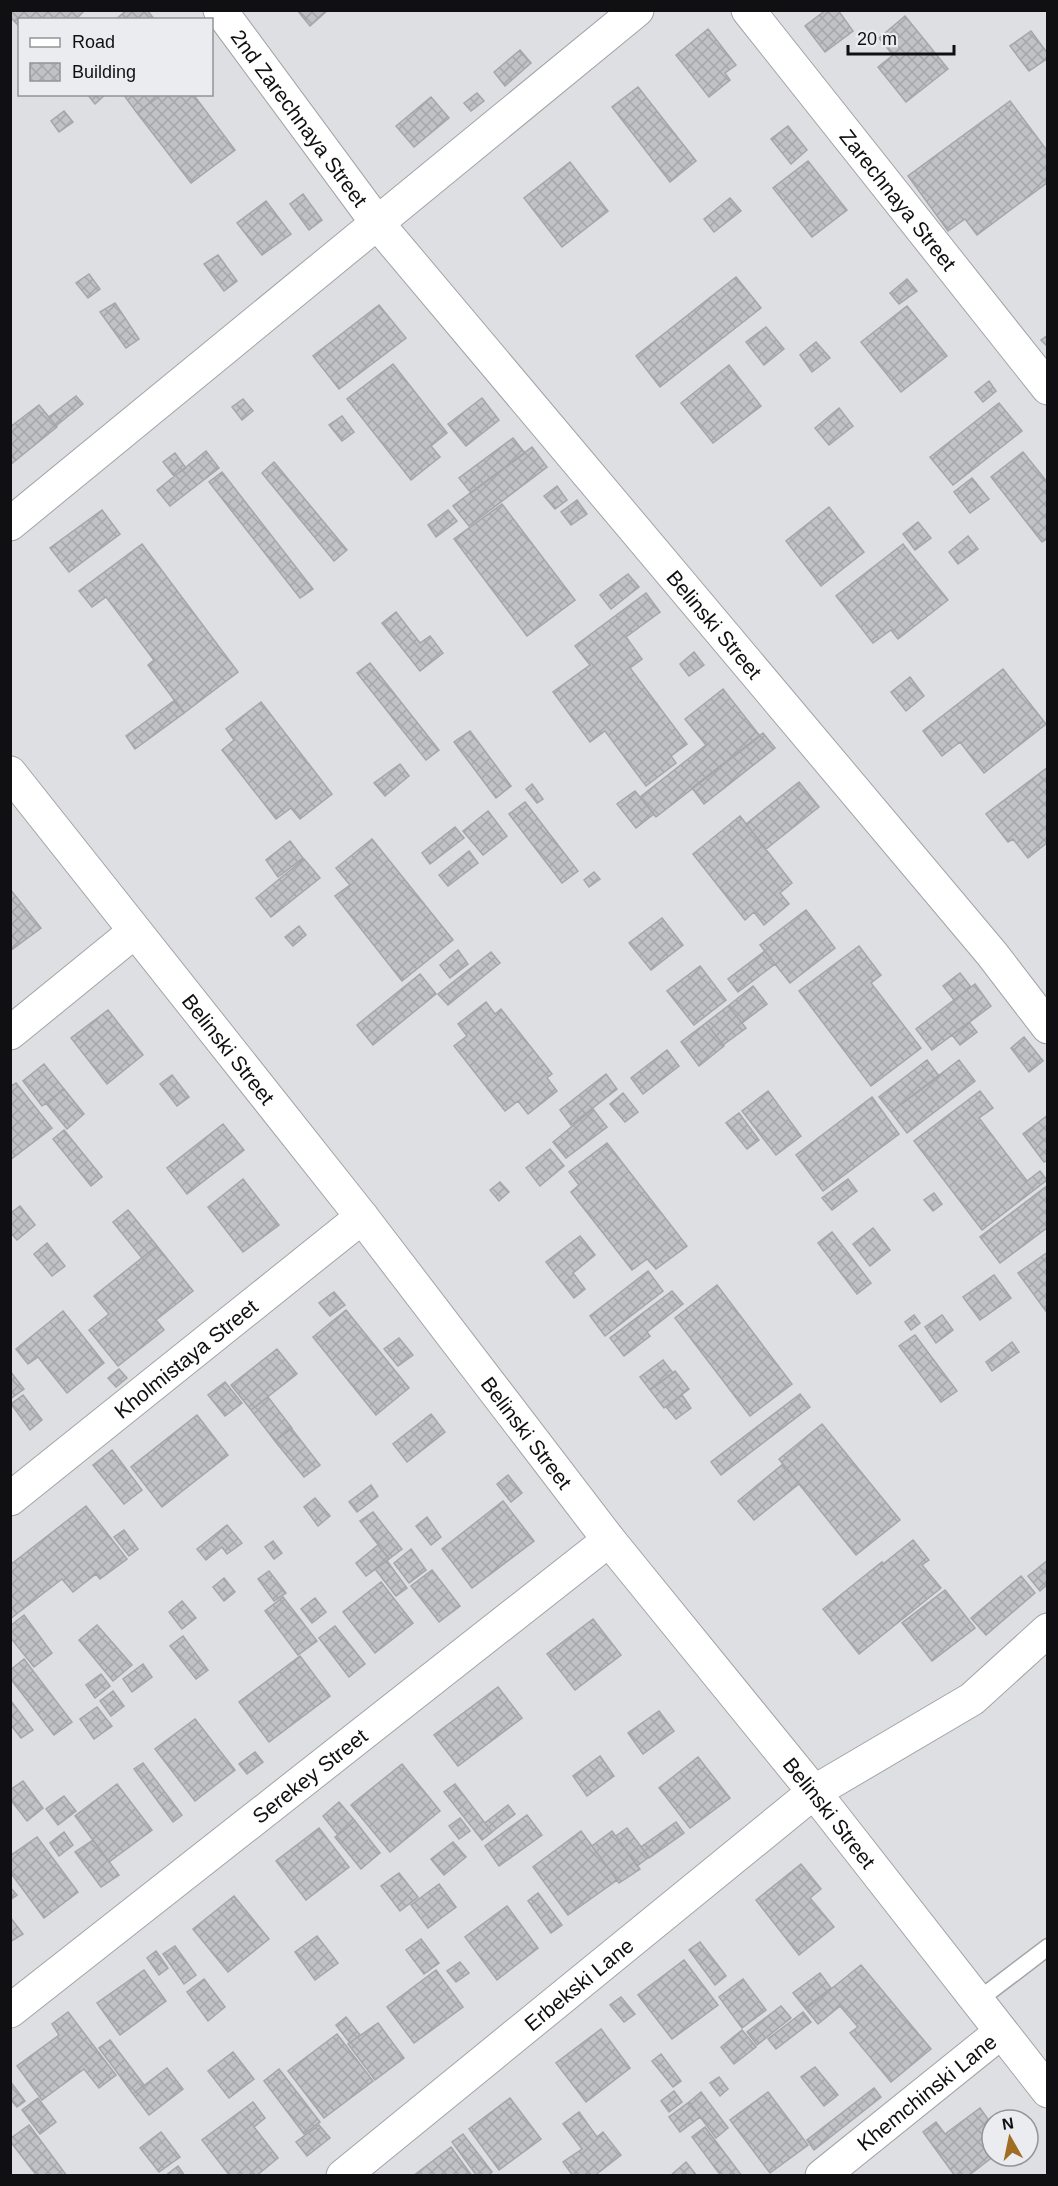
<svg xmlns="http://www.w3.org/2000/svg" width="1058" height="2186" font-family="Arial,sans-serif">
  <style>
    .building { fill: url(#building-cross-hatch); stroke: #a5a6aa; stroke-width: 1.5 }
    .lines { fill: none; stroke-linecap: round; stroke-linejoin: round }
    .lane-casing { stroke: #a2a4a7; stroke-width: 19 }
    .street-casing { stroke: #a2a4a7; stroke-width: 35 }
    .lane { stroke: #fff; stroke-width: 16 }
    .street { stroke: #fff; stroke-width: 33 }
    .labels { text-anchor: middle; dominant-baseline: central; stroke-width: 4.5; stroke-linejoin: round; paint-order: stroke }
    .street-label { font-size: 21px; fill: #101012; stroke: #eaecf0 }
  </style>
  <defs>
    <pattern id="building-cross-hatch" width="8" height="8" patternUnits="userSpaceOnUse" patternTransform="scale(1.5)"><rect width="8" height="8" fill="#c0c2c6"/><path d="M0 0l8 8M0 8l8-8" fill="none" stroke="#a4a6a9"/></pattern>
  </defs>
  <rect width="100%" height="100%" fill="#dddfe3"/>
  <path class="building" d="M10,10H85L75,20H20V27L10,17Z
    M127,10H147L155,20H115Z
    M297,10H328L310,26Z
    M826,10H838L853,31L825,52L805,26Z
    M905,16L948,69L906,102L878,67L893,55L879,38Z
    M708,29L736,65L725,73L730,80L709,97L676,55Z
    M1031,31L1048,54V58L1029,71L1010,46Z
    M520,50L531,63L505,86L494,72Z
    M638,87L696,161L670,182L612,107Z
    M477,93L484,101L471,111L464,103Z
    M87,94H106L95,104Z
    M123,94H162L137,113Z
    M162,94H193L235,150L191,183L137,113Z
    M431,97L449,118L414,147L396,126Z
    M1010,101L1048,152V182L977,235L965,219L948,231L908,176Z
    M64,111L73,122L59,132L51,121Z
    M788,126L807,150L791,164L771,139Z
    M808,161L847,210L812,237L773,188Z
    M570,162L608,211L562,247L524,198Z
    M303,194L322,220L309,230L290,204Z
    M730,198L741,211L714,232L704,219Z
    M266,201L291,234L262,255L237,223Z
    M218,255L237,281L224,291L204,264Z
    M89,274L100,289L88,298L76,283Z
    M736,277L761,308L660,387L636,356Z
    M907,279L917,291L899,304L890,293Z
    M115,303L139,339L126,348L100,312Z
    M379,305L406,338L339,389L313,356Z
    M907,306L947,356L901,392L861,342Z
    M766,327L784,349L764,365L746,342Z
    M1048,335V347L1041,340Z
    M816,342L830,358L812,372L800,355Z
    M393,364L447,433L431,446L440,457L411,480L347,399Z
    M729,365L761,406L713,443L681,403Z
    M989,381L996,391L983,402L975,392Z
    M76,396L83,404L56,426L49,417Z
    M482,398L499,420L466,446L448,424Z
    M243,399L253,411L242,420L232,407Z
    M999,403L1022,431L953,485L930,457Z
    M39,405L57,427L10,465V427Z
    M839,408L853,426L829,445L815,428Z
    M342,416L354,432L342,441L329,425Z
    M513,438L525,453L471,493L459,478Z
    M532,447L547,467L469,526L453,506Z
    M206,451L219,468L170,506L157,490Z
    M1023,452L1048,483V538L1042,542L991,477Z
    M175,453L186,468L174,476L163,462Z
    M274,462L347,550L334,561L262,473Z
    M222,472L313,589L300,598L209,482Z
    M972,478L989,499L970,513L954,492Z
    M557,486L567,500L555,509L544,496Z
    M577,500L587,514L571,525L561,512Z
    M502,504L575,600L527,636L454,539Z
    M829,507L864,552L821,586L786,541Z
    M102,510L120,534L69,572L50,548Z
    M448,510L457,521L436,537L428,525Z
    M918,522L931,538L915,550L903,534Z
    M968,536L978,549L958,564L949,552Z
    M142,544L238,672L184,713L148,665L154,660L106,597L92,607L79,591Z
    M903,544L948,600L898,639L891,630L873,643L836,596Z
    M628,574L639,587L611,609L600,595Z
    M646,593L660,612L626,637L642,659L630,668L687,744L671,756L676,763L646,786L605,731L590,742L553,692L590,665L575,646Z
    M396,612L420,643L430,636L443,653L420,671L382,623Z
    M694,652L704,665L689,676L680,664Z
    M370,663L439,750L426,760L357,673Z
    M1003,669L1046,724L984,773L960,742L942,756L923,731Z
    M910,677L924,696L906,711L891,692Z
    M723,689L760,736L656,817L640,797L706,745L685,719Z
    M175,700L184,713L135,749L126,736Z
    M261,702L332,794L300,819L291,808L276,819L222,750L234,740L226,729Z
    M470,731L511,786L496,798L454,742Z
    M763,733L775,748L704,804L692,788Z
    M400,764L409,776L385,796L374,783Z
    M1048,767V842L1028,858L1013,839L1008,842L986,814Z
    M799,782L819,807L766,849L746,824Z
    M532,784L543,799L537,803L526,789Z
    M635,791L654,814L636,828L617,804Z
    M525,802L578,871L562,883L509,814Z
    M488,811L507,836L483,855L463,831Z
    M740,816L792,883L780,893L789,904L764,925L754,912L745,920L693,854Z
    M455,827L464,838L430,864L422,853Z
    M372,839L453,940L402,981L335,896L350,885L336,868Z
    M290,841L303,858L278,877L266,860Z
    M469,851L478,863L448,886L439,875Z
    M304,859L320,878L271,917L256,898Z
    M594,872L600,879L589,887L584,880Z
    M10,889L41,928L10,951Z
    M806,910L835,948L790,983L760,945Z
    M662,918L683,945L651,970L629,943Z
    M299,926L306,935L293,946L285,937Z
    M859,946L881,975L871,983L921,1048L871,1086L799,991Z
    M458,950L468,964L450,978L440,965Z
    M765,951L775,964L738,992L728,979Z
    M491,952L500,963L448,1005L438,994Z
    M700,966L726,1000L694,1025L667,991Z
    M960,973L971,987L954,1000L943,986Z
    M420,974L436,994L373,1045L357,1025Z
    M975,984L991,1006L932,1050L916,1029Z
    M753,986L767,1004L742,1023L728,1006Z
    M486,1002L495,1014L501,1009L552,1074L547,1078L557,1091L528,1114L518,1101L505,1111L454,1046L467,1036L458,1024Z
    M728,1006L746,1028L723,1045L706,1023Z
    M108,1010L143,1055L107,1084L71,1038Z
    M969,1022L977,1032L960,1045L952,1035Z
    M706,1023L724,1046L699,1066L681,1042Z
    M1024,1037L1043,1061L1029,1072L1011,1048Z
    M667,1050L679,1066L643,1094L631,1078Z
    M927,1060L939,1076L891,1112L879,1097Z
    M959,1060L975,1081L907,1133L891,1112Z
    M44,1064L64,1089L42,1106L23,1081Z
    M606,1074L617,1089L571,1125L560,1110Z
    M172,1075L189,1097L177,1106L160,1084Z
    M16,1083L52,1128L10,1160V1087Z
    M64,1089L84,1114L67,1129L46,1103Z
    M768,1091L801,1136L776,1155L742,1111Z
    M980,1091L993,1108L979,1118L1027,1181L1040,1171L1047,1180L982,1230L914,1141Z
    M623,1093L638,1112L625,1122L610,1104Z
    M872,1097L899,1134L823,1191L796,1155Z
    M593,1109L607,1127L566,1158L553,1142Z
    M739,1113L759,1140L747,1149L726,1123Z
    M1048,1115V1160L1044,1162L1023,1134Z
    M223,1124L244,1150L187,1194L167,1168Z
    M64,1130L102,1177L91,1186L53,1139Z
    M607,1143L687,1246L656,1269L647,1259L632,1270L571,1192L579,1185L569,1172Z
    M550,1149L564,1166L540,1186L526,1168Z
    M243,1179L279,1225L243,1252L208,1207Z
    M848,1179L857,1191L832,1210L822,1198Z
    M500,1182L509,1192L499,1201L490,1190Z
    M1048,1185V1227L1000,1263L980,1237Z
    M934,1193L942,1204L933,1211L924,1200Z
    M20,1206L35,1225L17,1240L10,1232V1210L12,1212Z
    M128,1210L157,1246L142,1258L113,1222Z
    M873,1228L890,1250L870,1266L853,1244Z
    M832,1232L871,1283L857,1294L818,1243Z
    M580,1236L595,1255L573,1273L585,1289L574,1298L546,1262Z
    M47,1243L65,1266L52,1276L34,1254Z
    M157,1246L193,1291L156,1320L164,1330L118,1366L89,1330L109,1314L94,1296Z
    M1048,1252V1314L1018,1273Z
    M648,1271L663,1291L605,1336L590,1316Z
    M994,1275L1011,1298L980,1320L963,1297Z
    M717,1285L792,1384L750,1416L675,1318Z
    M672,1291L683,1304L647,1332L650,1336L624,1356L610,1338Z
    M334,1292L345,1305L330,1316L319,1303Z
    M346,1310L409,1388L376,1415L313,1337Z
    M63,1311L104,1363L67,1393L38,1357L28,1364L16,1349Z
    M914,1315L920,1323L911,1330L905,1322Z
    M942,1315L953,1330L936,1343L925,1327Z
    M915,1335L957,1391L941,1402L899,1346Z
    M399,1338L413,1355L398,1366L384,1349Z
    M1012,1342L1019,1352L992,1371L986,1362Z
    M277,1349L297,1374L251,1410L231,1385Z
    M663,1360L673,1373L650,1390L640,1377Z
    M119,1369L127,1378L116,1387L108,1378Z
    M10,1371L24,1389L10,1399Z
    M675,1371L689,1389L664,1408L650,1390Z
    M225,1382L242,1403L225,1416L208,1395Z
    M800,1394L810,1407L721,1475L711,1462Z
    M23,1395L42,1420L30,1430L11,1404Z
    M682,1395L691,1408L676,1419L666,1407Z
    M268,1397L292,1428L275,1441L251,1410Z
    M431,1414L445,1432L407,1462L393,1444Z
    M197,1415L228,1455L162,1507L131,1467Z
    M822,1424L900,1520L856,1555L779,1459Z
    M291,1428L320,1465L304,1477L275,1441Z
    M112,1450L142,1490L124,1504L93,1465Z
    M783,1464L799,1484L754,1520L738,1501Z
    M508,1475L522,1493L511,1502L497,1484Z
    M371,1485L378,1496L357,1512L349,1502Z
    M315,1498L330,1516L318,1526L304,1507Z
    M503,1501L534,1541L472,1588L442,1549Z
    M86,1506L127,1559L100,1579L96,1574L73,1592L62,1579L10,1619V1565Z
    M373,1512L402,1549L389,1559L360,1521Z
    M427,1517L441,1537L431,1545L416,1526Z
    M227,1525L242,1543L227,1554L222,1547L206,1560L197,1549Z
    M124,1530L138,1549L129,1556L114,1537Z
    M913,1540L929,1560L922,1565L941,1588L859,1654L823,1609L882,1562L883,1564Z
    M273,1541L282,1553L274,1559L265,1547Z
    M378,1545L389,1559L366,1576L356,1563Z
    M411,1549L426,1570L409,1583L394,1563Z
    M1048,1560V1584L1040,1591L1028,1576Z
    M387,1561L407,1588L396,1596L375,1569Z
    M432,1570L460,1606L439,1622L411,1586Z
    M269,1571L286,1593L274,1601L258,1579Z
    M1021,1576L1035,1593L986,1635L971,1618Z
    M224,1578L235,1592L224,1601L213,1587Z
    M381,1582L413,1623L375,1653L343,1612Z
    M945,1590L975,1628L932,1661L902,1623Z
    M283,1597L317,1641L298,1655L265,1611Z
    M315,1598L326,1612L312,1623L301,1609Z
    M182,1601L196,1618L182,1629L169,1612Z
    M24,1615L52,1653L34,1667L10,1637V1626Z
    M593,1619L621,1655L575,1690L547,1654Z
    M97,1625L132,1665L113,1681L79,1640Z
    M335,1626L365,1664L349,1677L319,1638Z
    M183,1636L208,1670L196,1679L170,1646Z
    M300,1656L330,1696L269,1742L239,1702Z
    M24,1659L72,1722L54,1735L10,1678V1670Z
    M143,1664L152,1677L132,1692L123,1679Z
    M101,1674L110,1686L95,1698L86,1685Z
    M498,1687L522,1718L458,1766L434,1735Z
    M113,1691L124,1706L111,1716L100,1701Z
    M11,1701L33,1730L21,1738L10,1724Z
    M97,1707L112,1726L94,1739L80,1719Z
    M659,1711L674,1731L643,1754L628,1733Z
    M195,1719L235,1770L195,1801L155,1749Z
    M255,1752L263,1762L247,1774L239,1764Z
    M600,1756L614,1776L587,1796L573,1776Z
    M698,1757L730,1798L690,1828L659,1788Z
    M143,1763L182,1815L173,1822L134,1769Z
    M402,1764L440,1811L390,1852L351,1805Z
    M23,1781L43,1808L27,1821L10,1799V1790Z
    M117,1784L152,1830L109,1862L75,1816Z
    M455,1784L492,1832L482,1840L444,1792Z
    M64,1796L76,1811L58,1825L46,1809Z
    M339,1802L355,1821L338,1835L323,1816Z
    M508,1805L515,1814L492,1832L485,1823Z
    M527,1815L542,1835L499,1866L485,1846Z
    M460,1818L470,1831L459,1839L449,1826Z
    M355,1821L380,1853L361,1869L335,1837Z
    M676,1822L684,1833L649,1858L641,1847Z
    M319,1828L349,1867L306,1900L276,1861Z
    M627,1828L649,1857L637,1866L616,1836Z
    M581,1831L617,1880L568,1915L533,1867Z
    M612,1831L640,1869L619,1883L592,1846Z
    M64,1832L73,1845L59,1856L50,1843Z
    M37,1837L78,1892L44,1918L10,1872V1856Z
    M93,1840L119,1875L101,1887L75,1852Z
    M453,1842L466,1857L444,1875L431,1859Z
    M801,1864L821,1889L810,1898L834,1927L799,1955L756,1900Z
    M399,1873L418,1897L400,1911L381,1886Z
    M439,1884L456,1907L428,1928L411,1905Z
    M10,1887L17,1895L10,1900Z
    M538,1893L562,1925L551,1933L528,1901Z
    M234,1896L269,1939L228,1972L193,1929Z
    M507,1906L538,1948L497,1980L465,1937Z
    M10,1917L23,1934L10,1942Z
    M317,1936L338,1963L315,1980L295,1952Z
    M421,1939L439,1963L424,1974L406,1950Z
    M700,1942L726,1976L715,1985L689,1950Z
    M175,1946L196,1975L184,1984L163,1954Z
    M156,1951L168,1968L159,1975L147,1958Z
    M684,1960L718,2005L672,2039L638,1995Z
    M460,1962L469,1973L456,1982L447,1971Z
    M861,1965L931,2049L891,2082L850,2033L858,2027L840,2006L818,2024L806,2009Z
    M144,1970L166,2001L120,2035L97,2003Z
    M436,1970L463,2007L414,2043L387,2007Z
    M820,1973L831,1988L805,2008L793,1993Z
    M204,1979L225,2007L208,2021L187,1992Z
    M743,1979L766,2010L742,2028L719,1997Z
    M621,1997L635,2014L624,2022L610,2005Z
    M781,2006L791,2018L757,2045L747,2032Z
    M68,2012L116,2075L99,2088L84,2069L42,2100L17,2066L59,2035L52,2024Z
    M803,2012L811,2022L776,2049L768,2039Z
    M346,2017L360,2035L350,2043L336,2025Z
    M378,2023L404,2058L375,2080L348,2044Z
    M601,2029L630,2068L586,2102L556,2063Z
    M742,2030L756,2047L734,2064L721,2047Z
    M337,2034L373,2081L324,2118L288,2071Z
    M110,2040L144,2085L133,2094L99,2048Z
    M233,2052L254,2079L229,2098L208,2071Z
    M661,2054L681,2081L673,2087L652,2061Z
    M815,2067L838,2095L824,2106L801,2077Z
    M167,2068L183,2089L149,2115L133,2094Z
    M279,2069L320,2122L304,2134L264,2081Z
    M719,2077L728,2089L720,2096L710,2083Z
    M10,2081L25,2101L17,2107L10,2099Z
    M874,2088L881,2097L814,2150L807,2140Z
    M674,2091L682,2102L669,2112L661,2101Z
    M701,2092L728,2128L716,2138L689,2102Z
    M768,2092L808,2145L770,2173L730,2120Z
    M38,2098L56,2122L40,2134L22,2110Z
    M510,2098L541,2139L499,2170L469,2129Z
    M253,2102L265,2118L254,2127L278,2158L256,2176H230L202,2140Z
    M689,2102L700,2117L680,2132L669,2117Z
    M980,2108L992,2125V2156H994L968,2176H955L923,2132L936,2122L945,2134Z
    M579,2112L597,2137L603,2132L621,2155L594,2176H573L563,2162L582,2149L563,2124Z
    M29,2125L67,2176H37L10,2141V2139Z
    M319,2125L330,2138L307,2156L296,2142Z
    M705,2127L742,2176H721L692,2137Z
    M161,2132L180,2157L159,2172L140,2148Z
    M463,2134L492,2172L488,2176H477L452,2142Z
    M451,2147L472,2176H413Z
    M686,2162L697,2176H670Z
    M178,2166L185,2176H165Z"/>
  <g class="lines">
    <g class="lane-casing">
      <path id="lane" d="M977,2001L1048,1947"/>
    </g>
    <g class="street-casing">
      <g id="street">
        <path id="s1" d="M220,10L378,224L992,954L1048,1027"/>
        <path id="s2" d="M748,10L1048,388"/>
        <path d="M10,524L637,10"/>
        <path id="s3" d="M10,773L362,1217L609,1540L814,1792L1048,2091"/>
        <path d="M10,1033L134,932"/>
        <path id="s4" d="M10,1499L362,1217"/>
        <path id="s5" d="M10,2011L609,1540"/>
        <path id="s6" d="M343,2176L814,1792L972,1699L1048,1630"/>
        <path id="s7" d="M822,2176L1001,2032"/>
      </g>
    </g>
    <use href="#lane" class="lane"/>
    <use href="#street" class="street"/>
  </g>
  <g class="labels">
    <g class="street-label">
      <text stroke="none"><textPath href="#s1" startOffset="134">2nd Zarechnaya Street</textPath></text>
      <text stroke="none"><textPath href="#s2" startOffset="242">Zarechnaya Street</textPath></text>
      <text stroke="none"><textPath href="#s1" startOffset="789">Belinski Street</textPath></text>
      <text stroke="none"><textPath href="#s3" startOffset="352">Belinski Street</textPath></text>
      <text stroke="none"><textPath href="#s4" startOffset="225">Kholmistaya Street</textPath></text>
      <text stroke="none"><textPath href="#s3" startOffset="838">Belinski Street</textPath></text>
      <text stroke="none"><textPath href="#s5" startOffset="381">Serekey Street</textPath></text>
      <text stroke="none"><textPath href="#s3" startOffset="1324">Belinski Street</textPath></text>
      <text stroke="none"><textPath href="#s6" startOffset="304">Erbekski Lane</textPath></text>
      <text stroke="none"><textPath href="#s7" startOffset="134">Khemchinski Lane</textPath></text>
    </g>
  </g>
  <rect width="1058" height="2186" fill="none" stroke="#101012" stroke-width="24"/>
  <rect x="18" y="18" width="195" height="78" fill="#eaecf0" stroke="#939497" stroke-width="1.5"/>
  <rect x="30" y="38" width="30" height="9" fill="#ffffff" stroke="#939497" stroke-width="1.5"/>
  <text x="72" y="48" font-size="18" fill="#101012">Road</text>
  <rect x="30" y="63" width="30" height="18" fill="url(#building-cross-hatch)" stroke="#939497" stroke-width="1.5"/>
  <text x="72" y="78" font-size="18" fill="#101012">Building</text>
  <g transform="translate(1010 2138) rotate(351)"><circle r="28" fill="#eaecf0" stroke="#939497" stroke-width="1.5"/>
  <path d="M0-4.5L10 22L0 15L-10 22Z" fill="#a06d24"/>
  <text y="-9" font-size="16" font-weight="bold" text-anchor="middle" fill="#101012">N</text>
  </g>
  <path d="M848 45v9h106v-9" fill="none" stroke="#101012" stroke-width="3"/>
  <text x="857" y="45" font-size="18" fill="#101012" stroke="#eaecf0" stroke-width="4.5" paint-order="stroke">20 m</text>
</svg>
